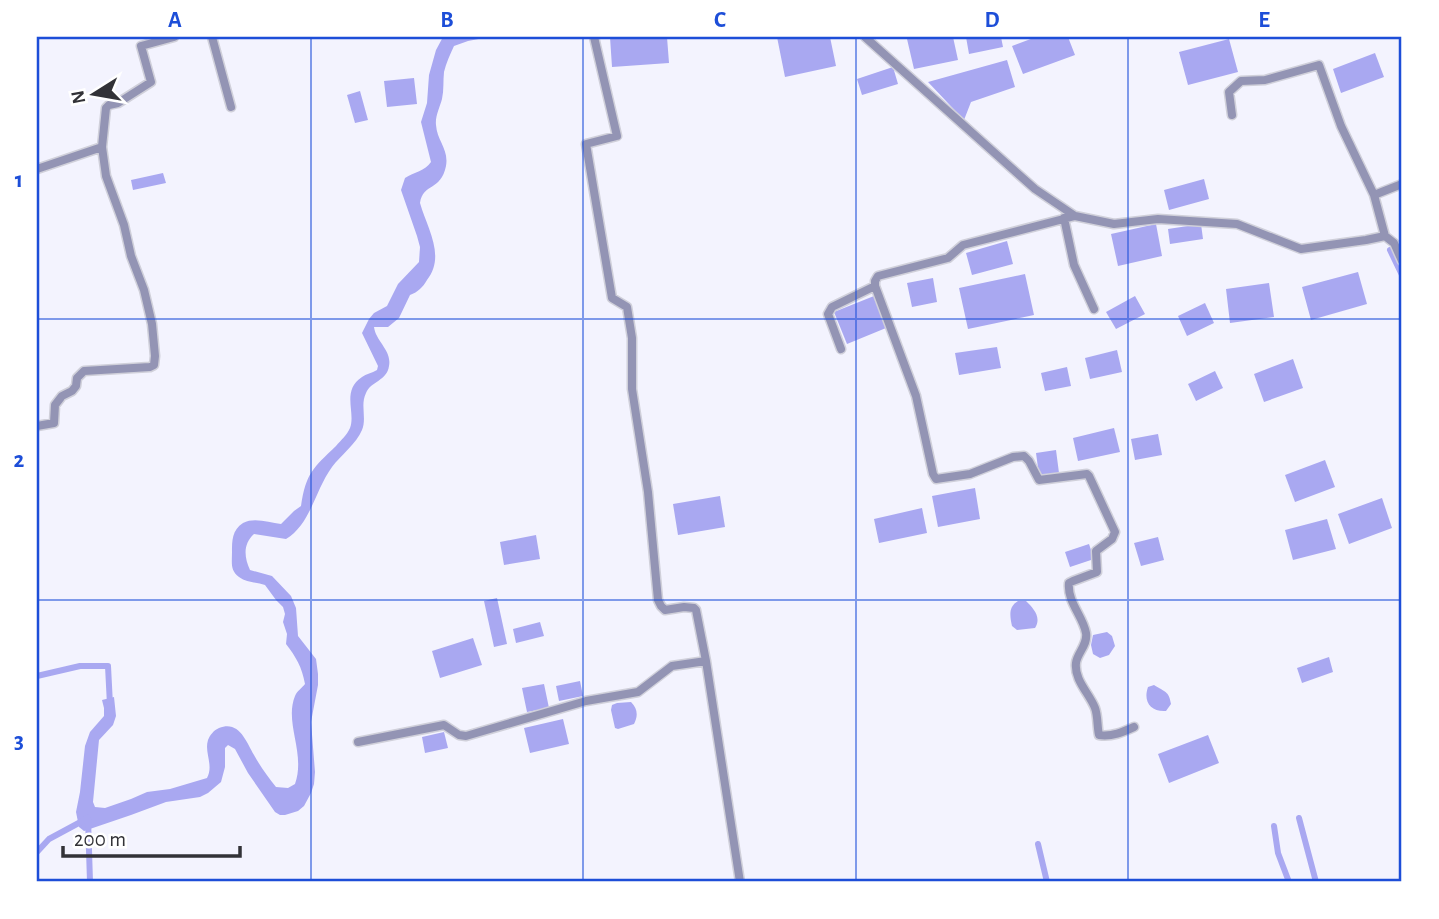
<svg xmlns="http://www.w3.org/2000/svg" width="1439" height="919" font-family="'Alegreya Sans',sans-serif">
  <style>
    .water { fill: #a9a8f1 }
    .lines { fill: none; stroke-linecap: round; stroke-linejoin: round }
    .canal { stroke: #a9a8f1; stroke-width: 6 }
    .minor-casing { stroke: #d0d0da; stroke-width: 11 }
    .minor { stroke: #9394b4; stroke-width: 8 }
    .grid { fill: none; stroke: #1d4ed8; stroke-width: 2; stroke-opacity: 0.55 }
    .neatline { fill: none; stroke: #1d4ed8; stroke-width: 2.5 }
    .grid-label { font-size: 23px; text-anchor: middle; font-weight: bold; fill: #1d4ed8 }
  </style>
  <rect width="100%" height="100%" fill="#f3f3fe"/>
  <path class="water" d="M443,37H489L468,41L454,46C450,55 446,63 444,72C443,81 444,90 442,99C440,107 435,116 436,125C437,141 449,149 446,166C441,191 423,183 420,203C427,228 446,256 427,280C423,287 418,292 410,295L399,318L388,327H374C376,342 392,350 389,366C387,381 371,381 366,393C360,405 367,418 362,430C357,443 340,456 332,467C315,490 311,524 286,539L254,534C243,544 244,557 250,570L272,576L291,596L296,608L298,636L316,659L318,674V685L311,722L315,772L314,784L311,793L304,806L298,811L285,815H280L275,812L248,773L235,749L228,745L225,748V767L221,782L208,793L200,797L166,802L131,815L84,831L79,827L76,812L80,792L85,746L90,732L104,716V708L102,700L114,697L116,716L113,725L99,740L93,802L95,807L105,808L131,799L147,792L170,789L207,778C214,765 204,753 208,740C210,735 214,730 219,728C239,720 246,741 254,755C260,766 268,777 276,787L288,788L295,784C306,753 284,723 295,696C297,691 302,688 305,684C302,667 296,657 286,644L287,634L283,622L285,614L283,607L276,600L265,585C257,582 247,583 239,577C230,570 232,563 232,552C232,541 232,530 243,523C255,517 269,523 281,524L294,511L301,506C306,473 313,468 336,446C341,440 347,435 350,428C356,412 341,391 362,377C366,374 372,373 377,370L378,366L362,333L369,319L374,313L387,306L398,284L419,262L420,247L417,236L401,190L405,178C414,172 425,171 431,162L421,122L427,103L429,75L436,50Z
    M610,37H667L669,63L612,67Z
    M777,37H830L836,66L785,77Z
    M916,37H953L958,60L914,69L907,39Z
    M966,37H1001L1003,47L969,54Z
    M1036,37H1068L1075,55L1023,74L1012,46Z
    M1229,39L1238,72L1188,85L1179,52Z
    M1375,53L1384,77L1341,93L1333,69Z
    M1007,60L1015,87L971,102L964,120L928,82Z
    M893,67L898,84L862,95L857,79Z
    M414,78L417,104L387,107L384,81Z
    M360,91L368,120L355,123L347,95Z
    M163,173L166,183L133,190L131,180Z
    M1204,179L1209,199L1169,210L1164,190Z
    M1156,224L1162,256L1118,266L1111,234Z
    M1201,224L1203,239L1170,244L1168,229Z
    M1007,241L1013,264L972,275L966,253Z
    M1358,272L1367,304L1311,320L1302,287Z
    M1025,274L1034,315L968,329L959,288Z
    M933,278L937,302L912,307L907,283Z
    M1269,283L1274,317L1230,323L1226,289Z
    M874,296L886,328L847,344L834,312Z
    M1135,296L1145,314L1116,329L1106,312Z
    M1205,303L1214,323L1187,336L1178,316Z
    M997,347L1001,368L959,375L955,353Z
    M1117,350L1122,372L1090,379L1085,358Z
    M1293,359L1303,388L1264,402L1254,374Z
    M1067,367L1071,386L1045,391L1041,373Z
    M1215,371L1223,388L1196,401L1188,384Z
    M1114,428L1120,452L1078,461L1073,438Z
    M1158,434L1162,455L1135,460L1131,439Z
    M1056,450L1059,473L1039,475L1036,453Z
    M1325,460L1335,487L1295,502L1285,475Z
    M975,488L980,519L938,527L932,496Z
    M720,496L725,527L678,535L673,504Z
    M1382,498L1392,528L1349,544L1338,514Z
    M922,508L927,533L879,543L874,519Z
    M1327,519L1336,549L1293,560L1285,530Z
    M536,535L540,559L504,565L500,542Z
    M1158,537L1164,560L1141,566L1134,543Z
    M1089,544L1094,559L1070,567L1065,552Z
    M497,598L507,644L494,647L484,601Z
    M1018,601H1026C1033,608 1042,617 1035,628L1017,630L1012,626C1010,616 1008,607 1018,601Z
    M540,622L544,636L516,643L513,629Z
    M1107,632L1112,636L1115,646L1109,655L1100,658L1093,654L1091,645L1093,635Z
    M473,638L482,665L440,678L432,651Z
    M1329,657L1333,672L1302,683L1297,668Z
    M580,681L583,696L559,701L556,686Z
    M544,684L549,708L527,712L522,688Z
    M1154,685C1165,692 1169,691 1171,704L1166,711C1150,712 1143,701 1148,687Z
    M631,702C638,709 638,716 634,724L618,729L615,728L611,710L612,705L617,703Z
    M563,719L569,744L530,753L524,728Z
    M444,732L448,748L425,753L422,737Z
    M1208,735L1219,763L1169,783L1158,754Z"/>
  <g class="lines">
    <path class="canal" d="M1390,250L1402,275
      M37,676L80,666H108L110,705
      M1299,818L1316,882
      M1274,826L1278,853L1289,882
      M1038,844L1047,882
      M37,852L49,839L88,818L90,882"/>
    <g class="minor-casing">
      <path id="minor" d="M212,37L231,107
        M865,37L1035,189L1075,216L1114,224L1158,219L1237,224L1301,249L1366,240L1385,236L1394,243L1402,261
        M1232,115L1229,92L1241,81L1265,80L1319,65L1341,126L1374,195
        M37,169L102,147L106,108L109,105L118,103L151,82L141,46L174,37
        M1064,218L1074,265L1094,309
        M1385,236L1374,195L1402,184
        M875,286L916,396L933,474L936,479L970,474L1013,457L1024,456L1029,461L1039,480L1087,474L1089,476L1115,532L1112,539L1096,551L1097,572L1073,581L1069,583C1067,602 1083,616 1086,633C1088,645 1077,653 1076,663C1074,680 1089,693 1095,708C1098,716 1097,726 1099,735C1112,737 1123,732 1134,727
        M841,349L828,314L832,307L875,286V281L878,276L948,258L963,245L1075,216
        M37,426L54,423L55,405L62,396L72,391L76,386L77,378L84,371L150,367L154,365L155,356L152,324L144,290L131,256L124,225L106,176L102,147
        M706,661L740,882
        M358,742L444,725L459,735L466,736L586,701L638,692L672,666L706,661L696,610L694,608L684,607L665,610L661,606L658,600L648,492L632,389V338L627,307L612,298L586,144L617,136L594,37"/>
    </g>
    <use href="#minor" class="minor"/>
  </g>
  <path class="grid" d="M311,37V882M583,37V882M856,37V882M1128,37V882M37,319H1402M37,600H1402"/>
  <rect width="1439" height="919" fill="none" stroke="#ffffff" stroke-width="77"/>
  <g transform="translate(94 94) rotate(259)" stroke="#ffffff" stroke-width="5" paint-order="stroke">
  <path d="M0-5L12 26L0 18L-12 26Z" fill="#323237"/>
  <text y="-10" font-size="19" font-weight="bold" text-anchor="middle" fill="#323237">N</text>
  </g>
  <path d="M63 846v10h177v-10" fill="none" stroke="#323237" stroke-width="3.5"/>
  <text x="74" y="846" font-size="21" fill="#323237" stroke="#ffffff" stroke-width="5" paint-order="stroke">200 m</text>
  <rect x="38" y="38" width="1362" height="842" class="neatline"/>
  <g class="grid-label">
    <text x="175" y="27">A</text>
    <text x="447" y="27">B</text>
    <text x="720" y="27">C</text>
    <text x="992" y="27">D</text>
    <text x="1264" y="27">E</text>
    <text x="19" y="187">1</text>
    <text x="19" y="467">2</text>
    <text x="19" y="748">3</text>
  </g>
</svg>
